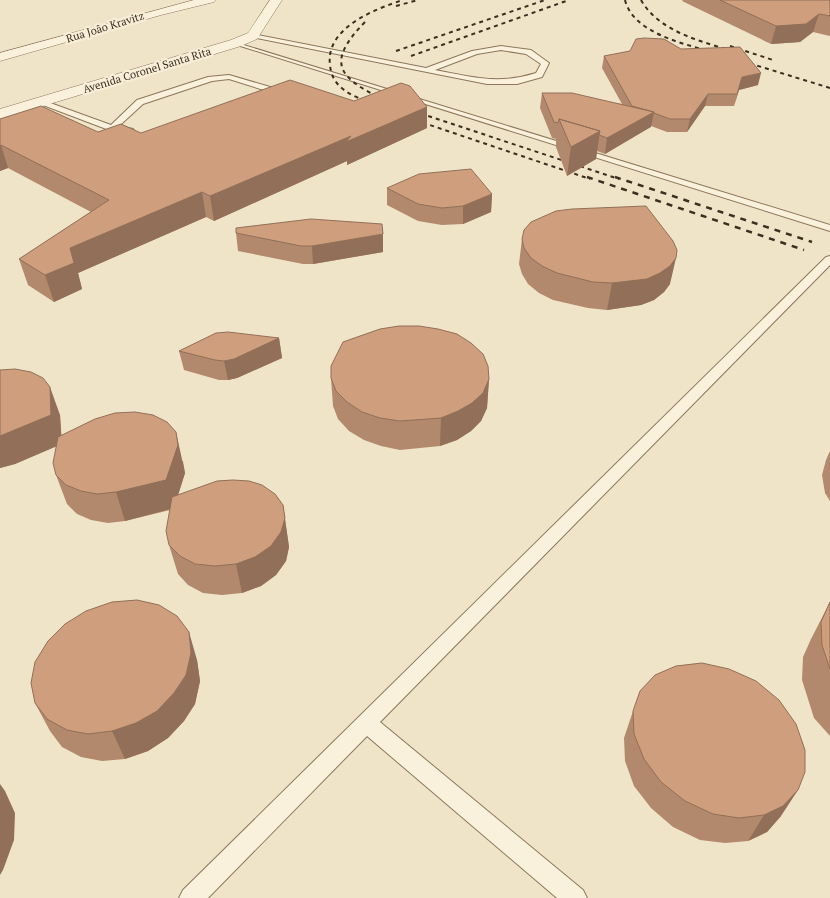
<svg xmlns="http://www.w3.org/2000/svg" width="830" height="898" font-family="'PT Serif',serif">
  <style>
    .lines { fill: none; stroke-linecap: round; stroke-linejoin: round }
    .lane-casing { stroke: #8d765c; stroke-width: 2 }
    .street-casing { stroke: #8d765c; stroke-width: 1 }
    .lane { fill: #faf1dc; fill-rule: evenodd }
    .street { fill: #faf1dc; fill-rule: evenodd }
    .rail-far1 { stroke: #3d2e20; stroke-width: 2; stroke-dasharray: 4 4; stroke-linecap: butt }
    .rail { stroke: #3d2e20; stroke-width: 2.5; stroke-dasharray: 6 6; stroke-linecap: butt }
    .wall { fill: #b2896c }
    .shaded-wall { fill: #916f58 }
    .building { fill: #cf9f7d; stroke: #916f58 }
    .labels { text-anchor: middle; dominant-baseline: central; stroke-width: 4.5; stroke-linejoin: round; paint-order: stroke }
    .far-street-label { font-size: 11px; fill: #3d2e20; stroke: #f7eed8 }
  </style>
  <rect width="100%" height="100%" fill="#f0e4c8"/>
  <g class="lines">
    <g class="lane-casing">
      <path id="lane" d="M253,34L426,68L472,51L501,46L531,50L549,63L542,77L517,84H487L251,37V35ZM501,50L526,54L541,64L536,73C498,85 473,77 435,70L477,54Z
        M234,42L830,225V231L234,44Z
        M229,75L277,89V98L270,102H264L263,100L269,97L270,92L229,79L212,81L143,104L119,126L133,129L134,131L130,134L109,130L35,102L42,100L111,125L137,100L208,77Z
        M830,256V265L380,722L583,890L587,898H557L367,736L208,898H179L183,890L826,257Z"/>
    </g>
    <g class="street-casing">
      <path id="street" d="M194,0H216L214,2L161,15L0,61V53Z
        M270,0H282L257,39L241,46L0,119V109L231,40L248,33Z"/>
    </g>
    <use href="#lane" class="lane"/>
    <use href="#street" class="street"/>
    <path class="rail-far1" d="M625,0C633,33 684,44 713,52
      M641,0C659,32 703,42 736,52
      M396,6L418,0
      M365,22C325,63 338,78 385,100
      M730,46L773,60
      M396,51L545,0
      M411,56L569,0
      M742,61L830,88
      M373,104C353,96 332,89 330,65C325,28 375,9 403,0
      M413,111L619,179
      M415,120L590,179"/>
    <path class="rail" d="M587,177L804,250
      M615,177L812,242"/>
  </g>
  <path class="wall" d="M683,0H830V36L813,32L800,42L771,44L682,1Z
    M681,49L758,85L739,90L734,106H705L687,132H667L651,126L605,154L597,151L596,159L567,176L556,147V139L552,138L540,108L542,93L622,104L602,68L604,56Z
    M354,101L427,107V128L347,165V161L214,221L206,217L78,273L82,289L54,302L28,285L19,259L91,212L8,168L0,171V119L98,132L141,133Z
    M387,188L492,194L491,212L463,224L442,225L418,221L387,205Z
    M236,233L383,252L313,264H303L238,251Z
    M522,239L670,284L664,292L654,300L641,305L607,310L588,308L553,300L539,293L528,284L522,274L519,264Z
    M279,338L282,358L237,378L228,380H219L184,370L179,351Z
    M0,370L60,415L61,436L183,461L185,473L178,495L283,505L289,547L286,561L276,575L261,586L242,593L222,595L203,593L188,585L178,574L169,545L170,510L125,521L108,523L91,520L77,514L67,504L56,475V446L15,464L0,468Z
    M331,378L489,379L487,408L481,421L471,431L457,440L440,446L400,450L381,446L364,440L349,431L338,419L333,406Z
    M830,451V501L825,493L822,475L826,460Z
    M830,602V736L814,718L802,680L803,657L811,639Z
    M197,660L200,681L195,704L184,721L168,738L148,751L125,759L102,761L81,757L62,747L50,731L35,703Z
    M633,711L781,816L767,832L748,841L725,843L700,840L673,827L651,808L634,786L625,761L624,738Z"/>
  <path class="shaded-wall" d="M819,14L813,32L800,42L771,44L776,26Z
    M761,73L758,85L739,90L734,106L742,77Z
    M708,94L705,106L687,132L690,119Z
    M427,107V128L347,165V161L214,221L210,196L351,136Z
    M654,112L651,127L605,154L607,138Z
    M600,131L596,159L567,176L571,147Z
    M1,145L8,168L0,171V146Z
    M202,192L206,217L78,273L82,289L54,302L45,275L70,248Z
    M492,194L491,212L463,224V206Z
    M383,234V252L313,264L312,246Z
    M676,258L670,284L664,292L654,300L641,305L607,310L612,283Z
    M279,338L282,358L237,378L228,380L224,361Z
    M489,379L487,408L481,421L471,431L457,440L440,446L441,418Z
    M50,387L60,415L62,444L15,464L0,468V436Z
    M176,432L185,473L174,508L125,521L116,492Z
    M283,505L289,547L286,561L276,575L261,586L242,593L236,564Z
    M189,632L197,660L200,681L195,704L184,721L168,738L148,751L125,759L112,731Z
    M0,784L5,791L15,813L14,840L3,870L0,875Z
    M798,790L781,816L767,832L748,841L764,815Z"/>
  <path class="building" d="M720,0H830V16L819,14L806,24L776,26Z
    M644,38L664,39L681,49L740,47L761,73L742,77L737,94H708L690,119H670L654,113V112L632,106L604,56L630,51L636,39Z
    M290,80L354,101L401,83L410,86L427,107L346,142L351,136L210,196L202,192L70,248L74,263L45,275L19,259L109,200L1,145L0,146V119L41,106L98,132L121,124L141,133Z
    M542,93H572L654,112L607,138L599,135L600,131L559,119L558,123L554,122Z
    M559,119L600,131L571,147Z
    M471,169L492,194L463,206L442,208L418,204L387,188L419,174Z
    M646,206L673,241L677,250L676,258L670,266L660,273L647,279L612,283L593,282L557,273L542,266L531,258L524,248L522,239L524,230L531,222L556,211L572,209Z
    M311,219L382,224L383,234L312,246H301L236,233V228Z
    M399,326H419L438,329L457,334L471,343L483,354L488,366L489,379L483,393L472,403L458,411L441,418L400,421L380,418L362,412L347,402L336,391L331,378V366L343,342L380,329Z
    M228,332L279,338L234,359L224,361L215,360L179,351L216,333Z
    M15,369L31,372L43,378L50,387L51,415L0,436V370Z
    M135,412L153,415L167,422L176,432L178,445L166,480L116,492L97,494L81,491L66,485L56,475L53,463L58,437L95,419L115,413Z
    M233,480L249,481L262,485L275,494L283,505L285,518L281,532L271,546L255,557L236,564L215,566L195,564L180,556L169,545L166,531L172,497L217,481Z
    M137,600L159,605L177,616L189,632L191,653L186,675L174,693L157,711L136,723L112,731L88,734L67,730L47,719L35,703L31,683L35,662L48,641L65,624L86,611L112,602Z
    M830,602V669L822,645L821,622Z
    M702,663L729,669L756,681L779,700L796,724L805,750V772L798,790L783,806L764,815L739,818L713,814L685,801L661,782L644,759L634,734L633,711L640,691L655,675L676,666Z"/>
  <g class="labels">
    <g class="far-street-label">
      <text transform="translate(105 27) rotate(-17)">Rua João Kravitz</text>
      <text transform="translate(147 70) rotate(-17)">Avenida Coronel Santa Rita</text>
    </g>
  </g>
</svg>
